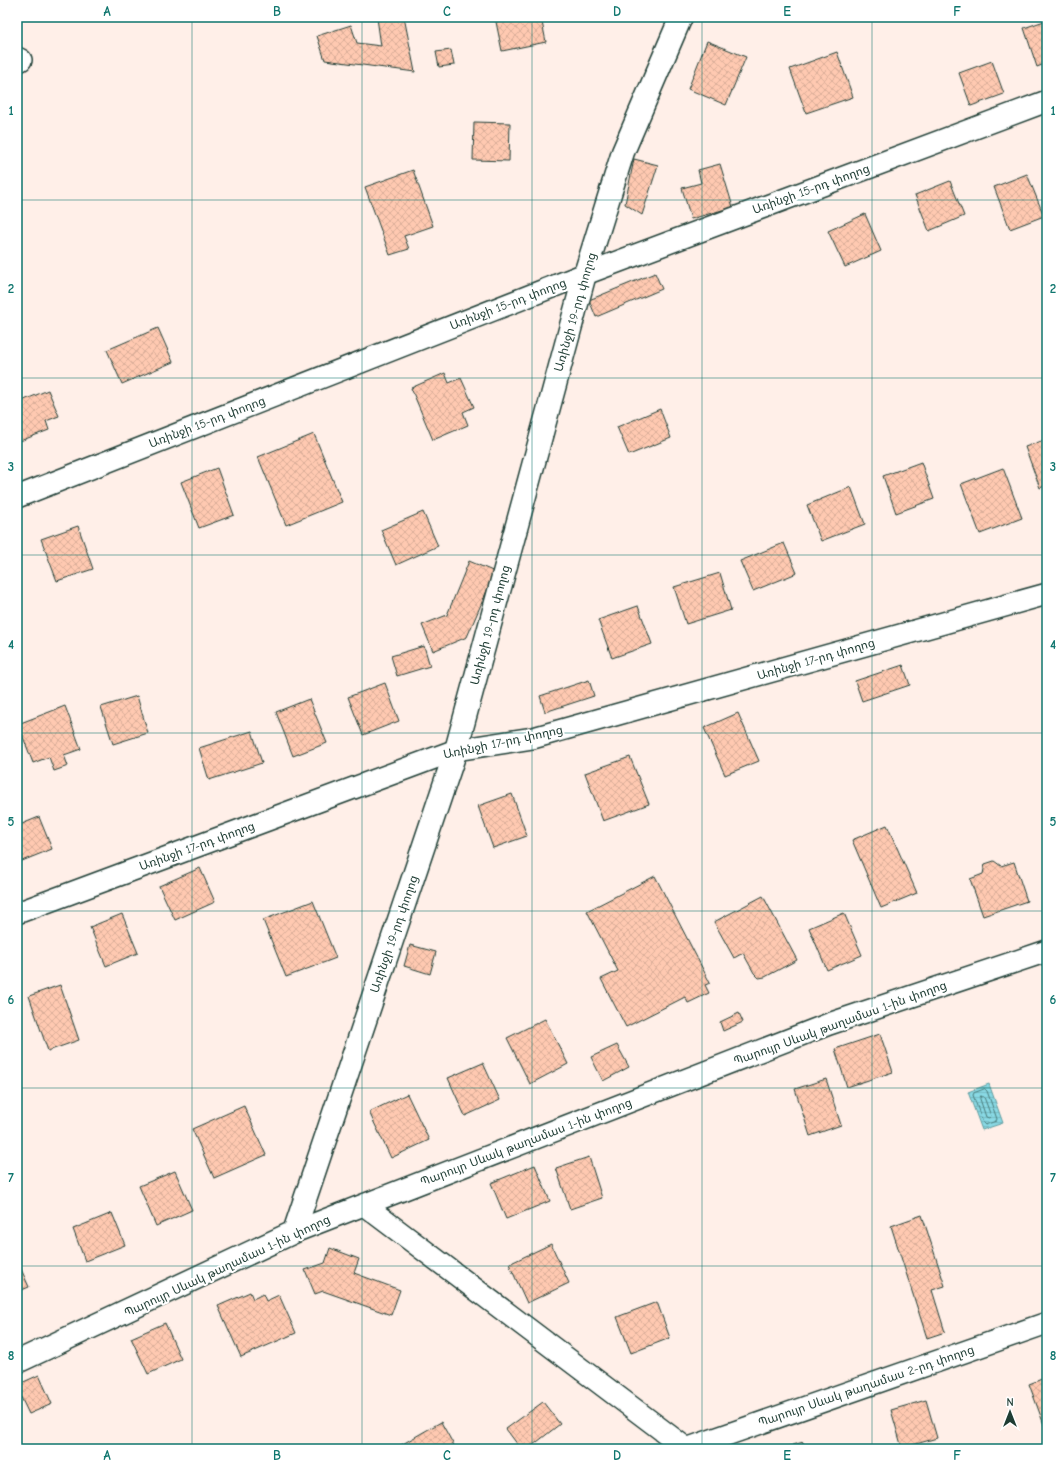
<svg xmlns="http://www.w3.org/2000/svg" width="1064" height="1466" font-family="'Comic Neue','Noto Sans Armenian',sans-serif">
  <style>
    .water { fill: url(#water-rules); stroke: #5f9b9e }
    .lines { fill: none; stroke-linecap: round; stroke-linejoin: round }
    .shore { stroke: #497b7a; stroke-width: 1 }
    .building { fill: url(#building-cross-hatch); stroke: #1f3d34 }
    .street-casing { stroke: #1f3d34; stroke-width: 24 }
    .secondary-casing { stroke: #1f3d34; stroke-width: 25 }
    .street { stroke: #fff; stroke-width: 21 }
    .secondary { stroke: #fff; stroke-width: 22 }
    .grid { fill: none; stroke: #0f766e; stroke-width: 1; stroke-opacity: 0.55 }
    .labels { text-anchor: middle; dominant-baseline: central; stroke-width: 4; stroke-linejoin: round; paint-order: stroke }
    .street-label { font-size: 12px; fill: #1f3d34; stroke: #fff }
    .neatline { fill: none; stroke: #0f766e; stroke-width: 1.5 }
    .grid-label { font-size: 13px; text-anchor: middle; font-weight: bold; fill: #0f766e }
  </style>
  <defs>
    <pattern id="water-rules" width="6" height="5" patternUnits="userSpaceOnUse"><rect width="6" height="5" fill="#89d9e4"/><path d="M0 2.5h6" fill="none" stroke="#76bbc4"/></pattern>
    <pattern id="building-cross-hatch" width="8" height="8" patternUnits="userSpaceOnUse"><rect width="8" height="8" fill="#ffc9b1"/><path d="M0 0l8 8M0 8l8-8" fill="none" stroke="#daae99"/></pattern>
  </defs>
  <rect width="100%" height="100%" fill="#ffefe8"/>
  <filter id="ink" filterUnits="userSpaceOnUse"><feTurbulence type="fractalNoise" baseFrequency=".025" numOctaves="2"/><feDisplacementMap in="SourceGraphic" scale="8" xChannelSelector="R" yChannelSelector="G"/><feConvolveMatrix kernelMatrix="1 2 1 2 8 2 1 2 1" color-interpolation-filters="sRGB"/></filter>
  <g filter="url(#ink)">
    <path class="water" d="M989,1084L1003,1123L982,1130L968,1092Z"/>
    <g class="lines">
      <path class="shore" d="M985,1089L987,1091L997,1119L996,1121L985,1125L983,1123L973,1095L974,1093Z
        M981,1096L984,1097L991,1116L989,1118L986,1117L980,1099Z"/>
    </g>
    <path class="building" d="M378,17H404L415,72L325,60L317,36L351,25L357,43L381,46L377,18Z
      M495,17H541L546,42L502,51Z
      M1047,20V63L1037,67L1024,28Z
      M707,41L746,57L726,105L688,89Z
      M451,50L454,65L439,67L436,52Z
      M837,52L853,97L806,113L790,69Z
      M992,61L1004,94L971,106L959,73Z
      M474,122L510,123L509,161L473,160Z
      M634,159L658,165L642,215L625,204Z
      M720,164L733,207L691,219L682,188L701,183L698,170Z
      M413,170L433,226L404,236L409,249L390,255L365,187Z
      M1027,174L1044,216L1010,229L994,187Z
      M950,181L964,216L929,231L915,195Z
      M865,214L881,251L845,267L828,231Z
      M655,273L662,289L596,317L589,300Z
      M158,328L173,362L122,384L107,350Z
      M445,373L449,383L461,378L474,407L463,412L468,425L433,440L411,388Z
      M48,390L59,416L46,421L49,430L20,441L17,434V403Z
      M660,409L671,438L629,455L617,427Z
      M314,434L342,502L286,525L258,457Z
      M1047,439V485L1040,488L1025,447Z
      M921,462L934,499L896,513L883,476Z
      M217,468L234,515L199,528L181,482Z
      M1003,468L1022,518L980,534L961,484Z
      M851,487L865,524L821,541L807,505Z
      M423,512L438,546L396,565L381,530Z
      M78,526L93,569L57,581L41,539Z
      M784,543L797,573L753,591L740,561Z
      M469,561L495,572L467,637L433,651L422,625L447,615Z
      M720,573L731,610L686,624L674,587Z
      M638,606L652,644L612,658L598,620Z
      M424,646L430,666L397,676L391,656Z
      M903,665L910,685L862,701L855,681Z
      M589,680L594,696L545,712L540,696Z
      M385,683L399,721L363,735L348,697Z
      M137,696L148,733L113,744L101,707Z
      M309,699L327,743L293,756L276,712Z
      M65,706L81,749L64,755L68,766L54,771L49,757L33,763L18,724Z
      M738,713L759,761L725,775L704,728Z
      M252,731L262,763L209,780L199,748Z
      M630,757L649,804L603,821L585,773Z
      M512,794L527,836L493,848L478,806Z
      M39,817L52,849L17,863V826Z
      M887,825L917,893L881,908L852,840Z
      M994,861L1001,866L1014,862L1027,901L983,916L970,879L983,874L985,864Z
      M200,868L215,902L175,920L159,886Z
      M655,876L710,983L705,985L709,993L688,1003L685,997L626,1027L601,979L618,971L587,911Z
      M763,896L797,960L765,977L759,978L754,973L743,953L734,958L714,922Z
      M313,901L336,958L286,977L263,920Z
      M844,913L862,955L827,970L809,928Z
      M122,914L138,953L106,966L90,927Z
      M410,945L436,952L430,974L404,966Z
      M60,985L79,1040L48,1051L29,996Z
      M739,1013L743,1022L723,1031L720,1022Z
      M545,1019L568,1064L530,1084L507,1038Z
      M880,1034L893,1072L847,1087L835,1049Z
      M617,1045L629,1067L603,1081L591,1057Z
      M483,1063L500,1100L465,1116L448,1078Z
      M826,1079L841,1125L810,1136L795,1089Z
      M407,1094L429,1140L391,1158L369,1112Z
      M244,1106L266,1155L214,1178L192,1129Z
      M589,1157L602,1198L570,1209L556,1168Z
      M535,1165L550,1201L506,1219L491,1183Z
      M175,1171L192,1210L156,1226L139,1186Z
      M112,1213L125,1245L85,1261L73,1229Z
      M922,1215L945,1286L932,1290L945,1332L927,1338L891,1226Z
      M551,1244L569,1283L527,1303L509,1264Z
      M330,1248L359,1259L354,1273L400,1290L391,1315L323,1291L315,1294L305,1270L325,1263Z
      M17,1260L29,1287L17,1292Z
      M250,1292L253,1299L263,1294L266,1301L279,1295L296,1333L241,1357L218,1306Z
      M657,1302L670,1338L631,1353L617,1317Z
      M165,1323L181,1359L148,1374L131,1338Z
      M39,1375L52,1404L29,1414L17,1389V1385Z
      M1047,1377V1433L1029,1384Z
      M926,1400L937,1438L902,1448L891,1410Z
      M543,1402L560,1424L528,1449H521L506,1429Z
      M441,1422L456,1449H394Z
      M803,1442L805,1449H780Z"/>
    <g class="lines">
      <g class="street-casing">
        <path id="street" d="M17,58L21,60
          M17,497L585,274L1047,101
          M17,913L456,750L533,738L1047,594
          M364,1205L687,1449
          M294,1232L829,1024L1047,951
          M686,1449L1047,1323"/>
      </g>
      <g class="secondary-casing">
        <path id="secondary" d="M17,1362L294,1232L456,750L585,274L623,152L681,17"/>
      </g>
      <use href="#street" class="street"/>
      <use href="#secondary" class="secondary"/>
    </g>
  </g>
  <path class="grid" d="M192,17V1449M362,17V1449M532,17V1449M702,17V1449M872,17V1449M17,200H1047M17,378H1047M17,555H1047M17,733H1047M17,911H1047M17,1088H1047M17,1266H1047"/>
  <g class="labels">
    <g class="street-label">
      <text transform="translate(811 189) rotate(-20)">Առինջի 15-րդ փողոց</text>
      <text transform="translate(508 304) rotate(-21)">Առինջի 15-րդ փողոց</text>
      <text transform="translate(575 312) rotate(-74)">Առինջի 19-րդ փողոց</text>
      <text transform="translate(207 422) rotate(-21)">Առինջի 15-րդ փողոց</text>
      <text transform="translate(490 625) rotate(-75)">Առինջի 19-րդ փողոց</text>
      <text transform="translate(816 659) rotate(-16)">Առինջի 17-րդ փողոց</text>
      <text transform="translate(503 742) rotate(-12)">Առինջի 17-րդ փողոց</text>
      <text transform="translate(197 846) rotate(-20)">Առինջի 17-րդ փողոց</text>
      <text transform="translate(394 934) rotate(-71)">Առինջի 19-րդ փողոց</text>
      <text transform="translate(840 1023) rotate(-20)">Պարույր Սևակ թաղամաս 1-ին փողոց</text>
      <text transform="translate(526 1142) rotate(-21)">Պարույր Սևակ թաղամաս 1-ին փողոց</text>
      <text transform="translate(227 1266) rotate(-25)">Պարույր Սևակ թաղամաս 1-ին փողոց</text>
      <text transform="translate(866 1386) rotate(-19)">Պարույր Սևակ թաղամաս 2-րդ փողոց</text>
    </g>
  </g>
  <rect width="1064" height="1466" fill="none" stroke="#fff" stroke-width="44"/>
  <g transform="translate(1010 1412)" stroke="#ffffff" stroke-width="3" paint-order="stroke">
  <path d="M0-3L7 15L0 10L-7 15Z" fill="#1f3d34"/>
  <text y="-6" font-size="11" font-weight="bold" text-anchor="middle" fill="#1f3d34">N</text>
  </g>
  <rect x="22" y="22" width="1020" height="1422" class="neatline"/>
  <g class="grid-label">
    <text x="107" y="16">A</text>
    <text x="277" y="16">B</text>
    <text x="447" y="16">C</text>
    <text x="617" y="16">D</text>
    <text x="787" y="16">E</text>
    <text x="957" y="16">F</text>
    <text x="11" y="115">1</text>
    <text x="1053" y="115">1</text>
    <text x="11" y="293">2</text>
    <text x="1053" y="293">2</text>
    <text x="11" y="471">3</text>
    <text x="1053" y="471">3</text>
    <text x="11" y="649">4</text>
    <text x="1053" y="649">4</text>
    <text x="11" y="826">5</text>
    <text x="1053" y="826">5</text>
    <text x="11" y="1004">6</text>
    <text x="1053" y="1004">6</text>
    <text x="11" y="1182">7</text>
    <text x="1053" y="1182">7</text>
    <text x="11" y="1360">8</text>
    <text x="1053" y="1360">8</text>
    <text x="107" y="1460">A</text>
    <text x="277" y="1460">B</text>
    <text x="447" y="1460">C</text>
    <text x="617" y="1460">D</text>
    <text x="787" y="1460">E</text>
    <text x="957" y="1460">F</text>
  </g>
</svg>
